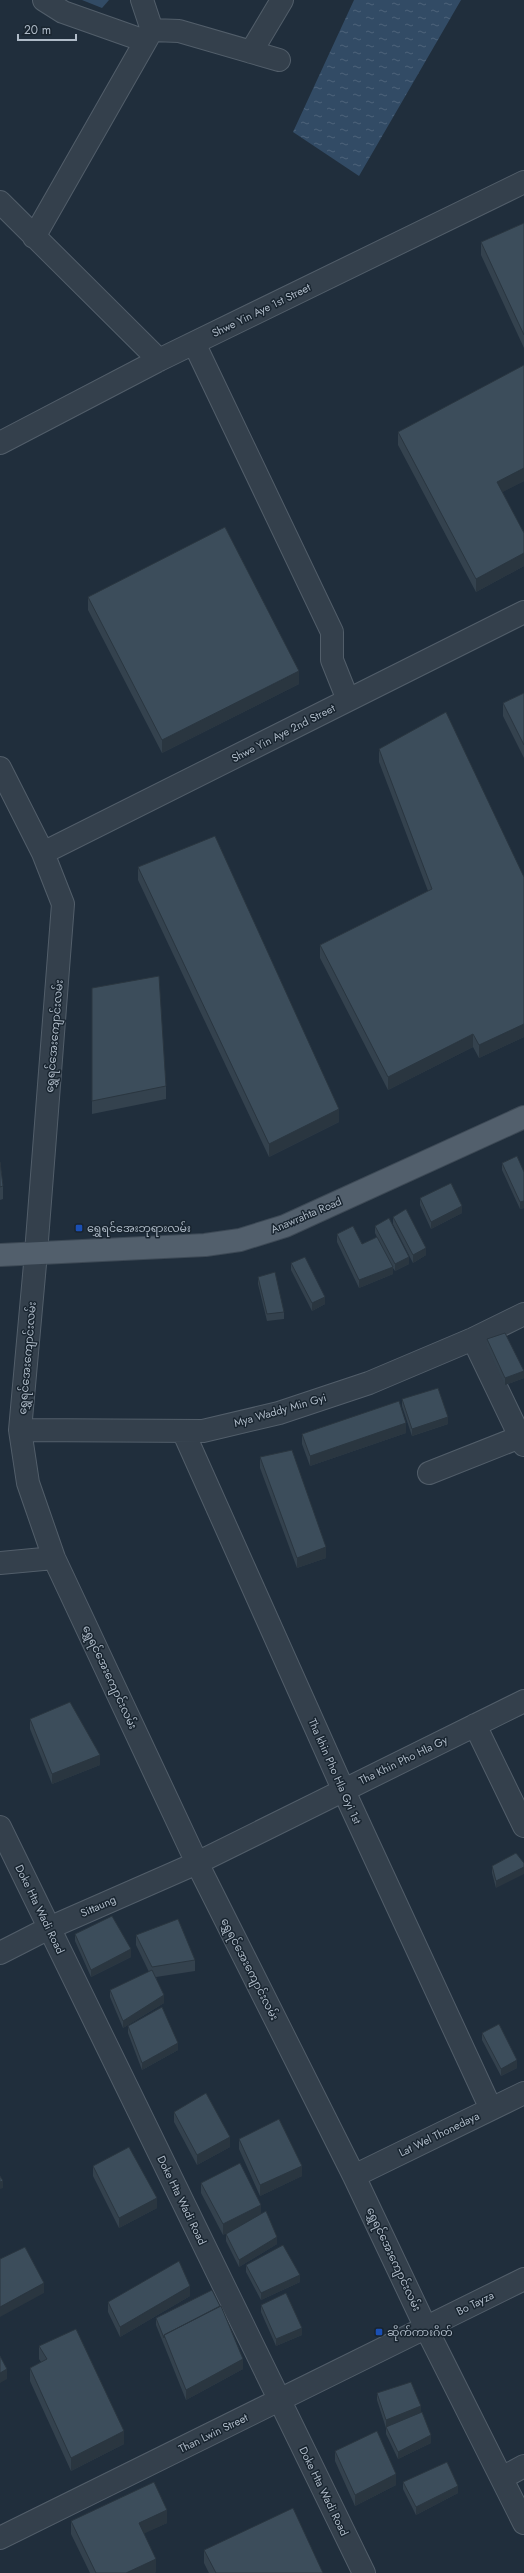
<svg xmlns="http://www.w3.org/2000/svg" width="524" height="2573" font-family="Jost,'Noto Sans Myanmar',sans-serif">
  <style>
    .water { fill: url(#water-ripples) }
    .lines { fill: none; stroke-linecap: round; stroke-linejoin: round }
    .minor-casing { stroke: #525e6a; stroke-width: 24 }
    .major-casing { stroke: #3d4955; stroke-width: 24 }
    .minor { stroke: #34404c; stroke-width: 22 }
    .major { stroke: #525f6c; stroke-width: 22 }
    .wall { fill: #34424e }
    .shaded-wall { fill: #2a3640 }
    .building { fill: #3c4d5b; stroke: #2a3640 }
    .transit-dot { fill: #1a4fb4; stroke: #192530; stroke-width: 1.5 }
    .labels { text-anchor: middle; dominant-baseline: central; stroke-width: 3; stroke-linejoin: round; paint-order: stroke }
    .street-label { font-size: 11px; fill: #afbbc8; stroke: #192530 }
    .poi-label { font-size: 11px; fill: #afbbc8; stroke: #192530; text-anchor: start }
  </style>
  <defs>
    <pattern id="water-ripples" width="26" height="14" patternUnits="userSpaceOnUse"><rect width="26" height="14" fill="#324b65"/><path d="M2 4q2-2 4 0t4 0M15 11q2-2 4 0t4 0" fill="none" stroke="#4d637a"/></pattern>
  </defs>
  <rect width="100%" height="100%" fill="#202e3c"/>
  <path class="water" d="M82,0H109L102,8Z
    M354,0H461L359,176L293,132Z"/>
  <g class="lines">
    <g class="minor-casing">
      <path id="minor" d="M44,0L63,12L145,41
        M142,0L152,30
        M251,52L282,0
        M0,202L159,360
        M34,237L152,30L179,31L279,60
        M194,343L332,632V660L348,700
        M0,443L159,360L524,182
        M0,768L43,853L63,904L36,1253L20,1430L28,1483L54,1558L197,1863L354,2176L426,2328L524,2523
        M43,853L524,612
        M473,1339L524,1445
        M20,1430L203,1431L279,1413L369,1383L473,1339L524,1314
        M183,1431L343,1789L491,2109
        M429,1473L520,1437
        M0,1563L54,1558
        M475,1725L524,1826
        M0,1827L364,2573
        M0,1953L49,1928L197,1863L524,1701
        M354,2176L524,2093
        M502,2478L524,2466
        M0,2538L524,2279"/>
    </g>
    <g class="major-casing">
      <path id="major" d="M0,1255L205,1245L240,1240L285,1226L524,1117"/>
    </g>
    <use href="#minor" class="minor"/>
    <use href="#major" class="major"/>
  </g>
  <path class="wall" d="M524,223V348L481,255V242Z
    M524,365V481L502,492L524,533V566L476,592L398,445V432Z
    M88,597L299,684L162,753L88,610Z
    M524,693V758L503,716V703Z
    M379,749L524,877V1037L479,1058L473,1047L388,1090L320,958V945L428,891L379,762Z
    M138,867L339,1122L269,1157L138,880Z
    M92,988L166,1086V1099L92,1114Z
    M0,1162L3,1186V1199L0,1200Z
    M502,1163L524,1172V1208L520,1209L502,1170Z
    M420,1198L462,1213L431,1229L420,1205Z
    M393,1217L426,1255L413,1263L393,1224Z
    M375,1226L409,1264L395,1271L393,1268V1274L359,1288L337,1242V1234L362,1244L377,1237L375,1233Z
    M291,1263L325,1304L312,1311L291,1270Z
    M258,1277L284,1312V1319L267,1321L258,1284Z
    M487,1339L524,1370V1378L505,1385L487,1346Z
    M402,1399L448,1424L412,1436L402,1406Z
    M406,1433L310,1466L302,1444V1434Z
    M260,1457L326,1558L297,1568L260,1468Z
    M30,1719L100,1765L52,1784L30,1729Z
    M516,1853L496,1888L492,1873V1866Z
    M75,1934L131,1957L91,1977L75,1941Z
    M136,1935L195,1960V1971L156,1977L164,2003L123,2028L110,1997V1990L149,1972L136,1945Z
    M128,2026L178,2050L142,2070L128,2033Z
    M482,2033L517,2068L501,2076L482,2040Z
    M174,2112L230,2147L197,2165L174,2122Z
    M239,2139L302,2176L260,2196L239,2149Z
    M93,2166L157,2208L119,2228L93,2176Z
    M201,2183L261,2214L277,2244L239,2267L226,2241V2234L239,2226L223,2235L201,2193Z
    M246,2265L300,2282L261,2300L246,2272Z
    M190,2296L120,2337L108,2312V2302Z
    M261,2305L302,2335L276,2346L261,2312Z
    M156,2318L243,2369L186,2400L156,2325Z
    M39,2346L124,2444L71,2471L30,2381V2368L41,2362L39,2359Z
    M377,2393L421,2412L431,2443L398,2459L386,2434V2428L377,2400Z
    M335,2451L396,2485L355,2506L335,2461Z
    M403,2482L458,2493L416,2515L403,2489Z
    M71,2521L167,2523L144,2533L156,2572L154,2573H90L71,2534Z
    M204,2550L323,2573H209L204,2563Z"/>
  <path class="shaded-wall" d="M524,468V481L497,495V482Z
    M524,553V566L476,592V579Z
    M299,671V684L162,753V740Z
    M524,1024V1037L479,1058V1045Z
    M473,1034V1047L388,1090V1077Z
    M339,1109V1122L269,1157V1144Z
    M524,1201V1208L520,1209V1202Z
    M462,1206V1213L431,1229V1222Z
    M426,1248V1255L413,1263V1255Z
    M409,1257V1264L395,1271V1264Z
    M393,1267V1274L359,1288V1280Z
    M325,1297V1304L312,1311V1303Z
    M524,1371V1378L505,1385V1378Z
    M448,1417V1424L412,1436V1429Z
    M406,1423V1433L310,1466V1456Z
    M326,1547V1558L297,1568V1558Z
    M100,1755V1765L52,1784V1774Z
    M524,1867V1874L496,1888V1881Z
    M131,1949V1957L91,1977V1970Z
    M164,1995V2003L123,2028V2021Z
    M178,2043V2050L142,2070V2063Z
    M517,2060V2068L501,2076V2069Z
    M230,2137V2147L197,2165V2155Z
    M302,2166V2176L260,2196V2185Z
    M3,2181V2188L0,2189V2182Z
    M157,2198V2208L119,2228V2218Z
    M261,2205V2215L223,2235V2224Z
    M277,2237V2244L239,2267V2260Z
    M300,2275V2282L261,2300V2293Z
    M44,2283V2293L0,2317V2307Z
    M190,2286V2296L120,2337V2327Z
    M302,2328V2335L276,2346V2339Z
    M243,2359V2369L186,2400V2390Z
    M7,2369V2379L0,2383V2373Z
    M421,2406V2413L386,2428V2420Z
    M124,2431V2444L71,2471V2458Z
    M431,2435V2443L398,2459V2452Z
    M396,2474V2485L355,2506V2495Z
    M458,2486V2493L416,2515V2507Z
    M167,2510V2523L139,2536V2523Z
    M156,2559V2572L154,2573H126Z"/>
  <path class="building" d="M524,223V335L481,242Z
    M524,365V468L497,482L524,533V553L476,579L398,432Z
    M225,527L299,671L162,740L88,597Z
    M524,693V745L503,703Z
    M446,712L524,877V1024L479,1045L473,1034L388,1077L320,945L432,889L379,749Z
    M215,836L339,1109L269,1144L138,867Z
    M159,976L166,1086L92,1101V988Z
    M517,1156L524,1172V1201L520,1202L502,1163Z
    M0,1162L3,1186L0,1187Z
    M451,1183L462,1206L431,1222L420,1198Z
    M406,1209L426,1248L413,1255L393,1217Z
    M389,1218L409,1257L395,1264L375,1226Z
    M353,1226L362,1244L377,1237L393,1267L359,1280L337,1234Z
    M305,1257L325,1297L312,1303L291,1263Z
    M275,1272L284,1312L267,1314L258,1277Z
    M505,1333L524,1371L505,1378L487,1339Z
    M438,1388L448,1417L412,1429L402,1399Z
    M399,1401L406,1423L310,1456L302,1434Z
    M292,1450L326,1547L297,1558L260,1457Z
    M70,1702L100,1755L52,1774L30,1719Z
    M516,1853L524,1863V1867L496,1881L492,1866Z
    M112,1916L131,1949L91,1970L75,1934Z
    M178,1919L195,1960L152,1967L136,1935Z
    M152,1970L164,1995L123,2021L110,1990Z
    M162,2007L178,2043L142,2063L128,2026Z
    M499,2024L517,2060L501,2069L482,2033Z
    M206,2093L230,2137L197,2155L174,2112Z
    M279,2119L302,2166L260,2185L239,2139Z
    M129,2147L157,2198L119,2218L93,2166Z
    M240,2163L261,2205L223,2224L201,2183Z
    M0,2176L3,2181L0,2182Z
    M266,2211L277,2237L239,2260L226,2234Z
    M283,2245L300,2275L261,2293L246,2265Z
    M25,2247L44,2283L0,2307V2259Z
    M179,2261L190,2286L120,2327L108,2302Z
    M212,2290L220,2306L164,2335V2338L156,2318Z
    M286,2293L302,2328L276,2339L261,2305Z
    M221,2306L243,2359L186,2390L164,2335Z
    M76,2329L124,2431L71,2458L30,2368L47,2359L39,2346Z
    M0,2356L7,2369L0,2373Z
    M411,2382L421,2406L386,2420L377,2393Z
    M422,2412L431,2435L398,2452L386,2427Z
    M377,2431L396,2474L355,2495L335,2451Z
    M447,2462L458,2486L416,2507L403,2482Z
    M154,2482L167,2510L139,2523L156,2559L126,2573H96L71,2521Z
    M293,2508L323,2573H216L204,2550Z"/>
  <g class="transit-dot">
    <rect x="75" y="1224" width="8" height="8" rx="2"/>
    <rect x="375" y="2328" width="8" height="8" rx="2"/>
  </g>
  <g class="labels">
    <g class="street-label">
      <text transform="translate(261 310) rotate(-26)">Shwe Yin Aye 1st Street</text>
      <text transform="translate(283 733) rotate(-27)">Shwe Yin Aye 2nd Street</text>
      <text transform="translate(54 1036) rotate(-85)">ရွှေရင်အေးကျောင်းလမ်း</text>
      <text transform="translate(306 1215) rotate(-23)">Anawrahta Road</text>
      <text transform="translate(27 1358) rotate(-85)">ရွှေရင်အေးကျောင်းလမ်း</text>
      <text transform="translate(280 1410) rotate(-16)">Mya Waddy Min Gyi</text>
      <text transform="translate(110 1677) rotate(65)">ရွှေရင်အေးကျောင်းလမ်း</text>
      <text transform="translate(403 1760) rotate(-26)">Tha Khin Pho Hla Gy</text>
      <text transform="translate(335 1771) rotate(66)">Tha khin Pho Hla Gyi 1st</text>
      <text transform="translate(98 1906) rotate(-24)">Sittaung</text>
      <text transform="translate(40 1909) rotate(64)">Doke Hta Wadi Road</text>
      <text transform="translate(250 1969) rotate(63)">ရွှေရင်အေးကျောင်းလမ်း</text>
      <text transform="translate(439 2134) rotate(-26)">Lat Wel Thonedaya</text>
      <text transform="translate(182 2200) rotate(64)">Doke Hta Wadi Road</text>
      <text transform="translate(394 2259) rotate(65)">ရွှေရင်အေးကျောင်းလမ်း</text>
      <text transform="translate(475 2303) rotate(-26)">Bo Tayza</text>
      <text transform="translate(213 2433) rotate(-26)">Than Lwin Street</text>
      <text transform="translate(324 2491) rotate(64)">Doke Hta Wadi Road</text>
    </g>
    <g class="poi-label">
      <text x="87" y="1228">ရွှေရင်အေးဘုရားလမ်း</text>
      <text x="387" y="2332">ဆိုက်ကားဂိတ်</text>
    </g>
  </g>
  <path d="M18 34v6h58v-6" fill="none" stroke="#afbbc8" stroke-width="2"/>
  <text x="24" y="34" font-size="12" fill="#afbbc8" stroke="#192530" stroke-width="3" paint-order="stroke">20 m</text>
</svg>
